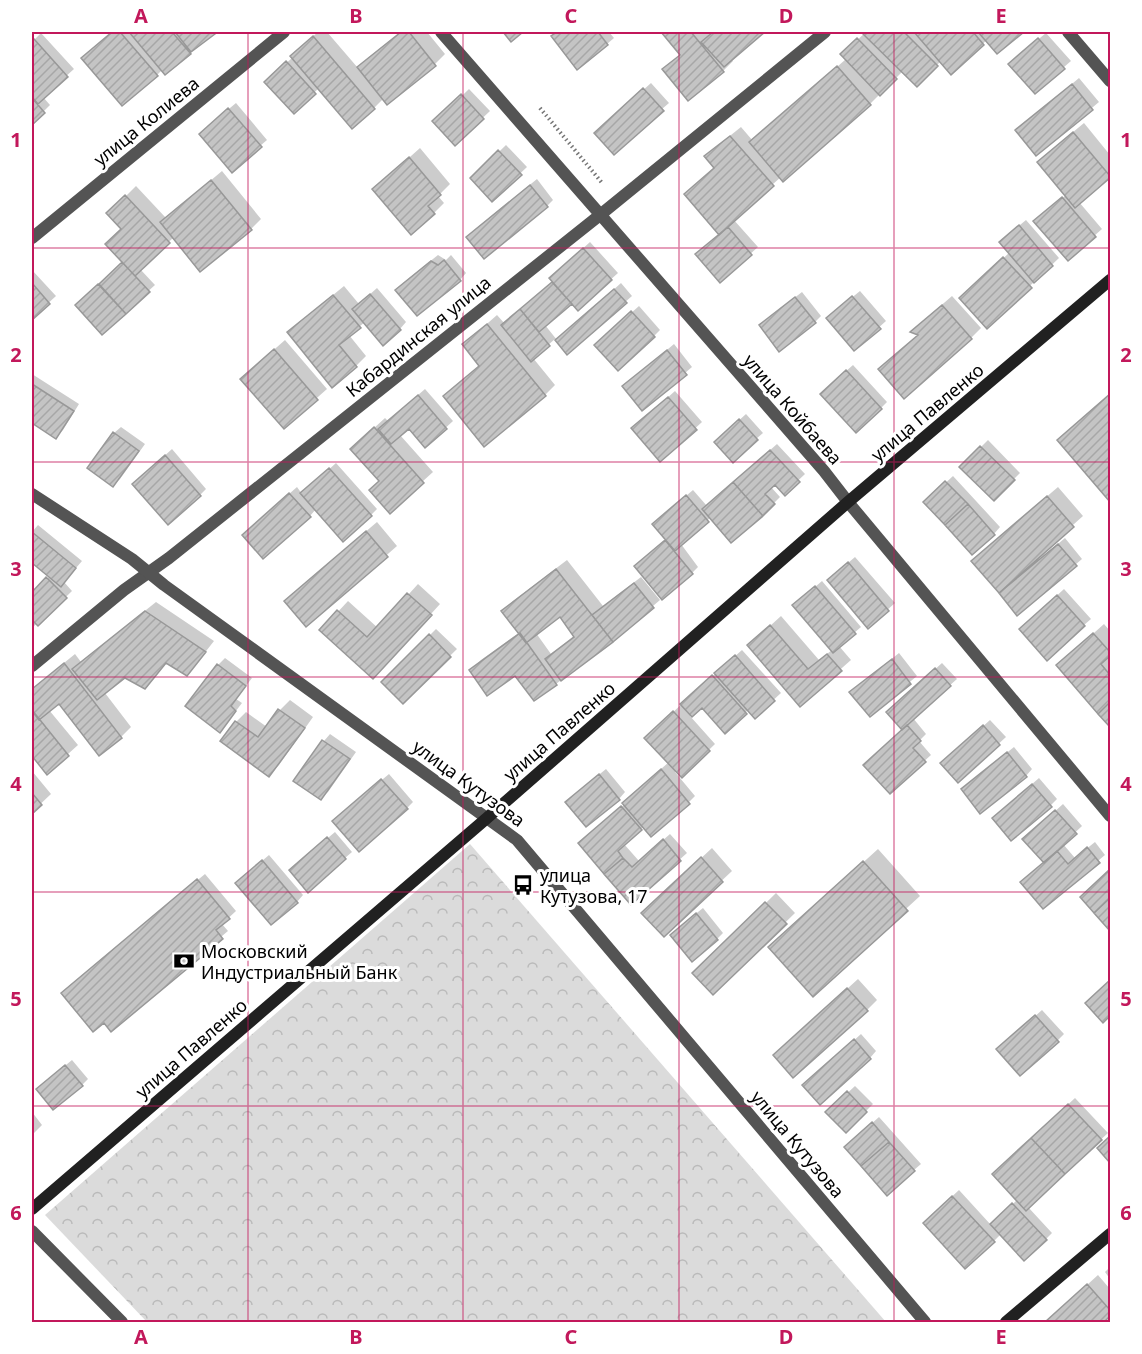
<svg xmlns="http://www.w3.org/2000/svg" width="1142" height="1354" font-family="'Noto Sans',sans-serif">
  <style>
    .forest { fill: url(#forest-crowns) }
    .shadow { fill: #0003; fill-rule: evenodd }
    .building { fill: url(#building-hatch); stroke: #989898; stroke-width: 1.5 }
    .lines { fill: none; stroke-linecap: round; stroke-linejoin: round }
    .path { stroke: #767676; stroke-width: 4; stroke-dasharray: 1.5 3; stroke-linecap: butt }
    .minor { stroke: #545454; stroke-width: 12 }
    .tertiary { stroke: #545454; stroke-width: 12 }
    .secondary { stroke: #212121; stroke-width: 12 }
    .grid { fill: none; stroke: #c2185b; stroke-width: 1.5; stroke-opacity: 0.55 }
    .labels { text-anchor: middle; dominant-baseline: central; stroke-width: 6; stroke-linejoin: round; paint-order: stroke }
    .street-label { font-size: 18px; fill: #000; stroke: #fff }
    .poi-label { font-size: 18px; fill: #000; stroke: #fff; text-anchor: start }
    .neatline { fill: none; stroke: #c2185b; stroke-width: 2 }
    .grid-label { font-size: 20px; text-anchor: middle; font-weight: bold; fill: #c2185b }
  </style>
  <defs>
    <pattern id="forest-crowns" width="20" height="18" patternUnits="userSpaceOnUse" patternTransform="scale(1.5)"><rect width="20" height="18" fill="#dbdbdb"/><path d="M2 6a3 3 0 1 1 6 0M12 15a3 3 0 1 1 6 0" fill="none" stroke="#bababa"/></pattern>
    <pattern id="building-hatch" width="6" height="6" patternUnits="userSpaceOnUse" patternTransform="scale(1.5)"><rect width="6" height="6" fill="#c4c4c4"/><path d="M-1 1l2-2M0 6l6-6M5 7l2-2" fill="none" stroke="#a7a7a7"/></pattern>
  </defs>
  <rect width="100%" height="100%" fill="#fff"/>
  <path class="forest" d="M470,844L886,1322H147L45,1215Z"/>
  <path class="shadow" d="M112,32H215L165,73L162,70L157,75L83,58Z
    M318,32H327L358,68L369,57L401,32H427L445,54L435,64L387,103L384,98L374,108L319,88L294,112L266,82L293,57L292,56L302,46Z
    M558,32H609L614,38L607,44L553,36Z
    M663,32H709L711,34L714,32H763L731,59L733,61L723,71L664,69L681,54Z
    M866,32H1022L997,52L987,40L951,72L941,61L917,85L903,71L870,104L784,180L781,177L733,219L758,247L720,281V234L715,167L706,157L716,147L741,127L753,141L846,59L842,54Z
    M41,33L74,69L43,97L50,105L32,123V42Z
    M1046,33L1071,61L1035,92L1017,57Z
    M1079,78L1099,102L1037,154L1024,124Z
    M651,83L669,103L662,109L603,126Z
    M469,89L490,111L455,144L435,122Z
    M236,103L267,140L260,146L207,127Z
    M1084,123L1110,155V176L1079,202L1102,229L1068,259L1042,215L1066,195L1049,152Z
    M506,145L527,167L492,200L472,178Z
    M420,148L450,184L438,196L444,203L434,213L374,189Z
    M222,171L261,219L251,229L174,237L140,269L155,285L102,333L83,299L124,262L123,229L109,213L136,186L166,218Z
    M537,179L553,200L547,206L474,230Z
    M1026,220L1059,258L987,327L961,298L1010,252L1008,235Z
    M590,242L618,273L578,309L572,302L545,325L557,340L621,283L632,296L567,353L555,339L533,358L555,385L545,395L481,365L464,344L497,315L505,324L554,282L557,272Z
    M438,255L446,260L451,255L466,273L460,280L403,283Z
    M32,270L56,296L32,318Z
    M344,286L359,304L377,288L406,322L400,329L365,322L349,335L366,356L356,366L299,323Z
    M860,291L886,321L855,349L834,312Z
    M802,292L821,316L815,322L767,319Z
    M952,296L981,328L971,338L890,360L919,334L922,322Z
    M639,306L660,330L654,336L603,338Z
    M285,340L327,389L284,427L252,369Z
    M674,344L692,367L643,409L631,380Z
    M853,365L887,402L881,408L828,387Z
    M32,374L79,404L63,430L56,437L32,422Z
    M425,389L453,421L426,446L409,427L400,435L433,472L390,511L380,481L362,439L385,418L388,421Z
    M675,391L702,422L661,460L640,422Z
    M1110,395V499L1059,440Z
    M746,414L763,433L756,439L723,435Z
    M121,427L145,444L120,479L113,485L114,433Z
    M988,440L1020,473L994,499L961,467Z
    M777,444L805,474L785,493L775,483L771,487L780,497L774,503L711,517L681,544L698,567L692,573L643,560L667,540L660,518L693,490L707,506Z
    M172,449L206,489L200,495L140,478Z
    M336,463L377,509L371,515L316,509L310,516L250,528L297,487L302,494Z
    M953,476L1000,527L994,534L925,502Z
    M1058,487L1083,516L1027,566L1028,569L1065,538L1082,559L1018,613L999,591L983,551Z
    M377,522L397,546L307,625L296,591Z
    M38,525L82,561L64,582L72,591L38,624L37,623L32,628V594L50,576L32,561V532Z
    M855,557L895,603L868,627L835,574Z
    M567,560L603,606L641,577L660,600L612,641L556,684L516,673L471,670L481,660L520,632L503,611L513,601ZM560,615L575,635L551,654L536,633Z
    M822,581L861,627L839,646L851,660L800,705L759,636L781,616L819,660L832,650L801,599Z
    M418,584L440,604L383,667L321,630L348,601L378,628Z
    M1064,589L1091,619L1084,625L1027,623Z
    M156,602L214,641L196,664L186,674L167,662L145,687L125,677L105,693L131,727L121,737L99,754L59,702L49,710L78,745L47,773L32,754V689L75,654L81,662Z
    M1104,624L1110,631V725L1058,665Z
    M436,629L457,649L403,702L383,682Z
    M742,650L781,693L755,717L748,710L725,732L702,706L690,716L715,744L682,776L677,770L675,772L695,796L689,802L644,826L624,844L639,861L670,834L687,853L631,903L586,837L625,804L630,796L669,762L646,738L689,697Z
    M899,653L917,676L870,715L858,686Z
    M225,658L252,678L236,699L242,703L226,724L187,706L218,665Z
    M942,663L957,679L913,718L926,734L919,741L931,755L890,792L903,730L894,706Z
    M290,700L313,717L279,765L269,775L222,741L236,722L246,712L267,727L280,710Z
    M990,720L1006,737L958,781L949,757Z
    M330,734L356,752L328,792L321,798L296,780L324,741Z
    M1014,747L1032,769L1026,776L969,783Z
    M606,769L625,792L619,799L574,795Z
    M32,771L51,794L32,812Z
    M389,774L413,802L407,808L341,814Z
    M1039,778L1057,799L1050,806L1000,812Z
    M1063,804L1082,826L1063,844L1075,858L1095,842L1105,855L1043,907L1045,862L1031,833Z
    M335,832L352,852L345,858L297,864Z
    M712,848L732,871L664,935L653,903Z
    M878,849L920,896L813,994L784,934Z
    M269,855L303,895L297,902L243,877Z
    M1110,870V928L1082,897Z
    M205,874L236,911L222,924L228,931L111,1029L69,986Z
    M776,893L795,913L713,993L694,973Z
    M703,908L723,933L717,939L678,928Z
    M858,979L877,1000L867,1010L785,1045Z
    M1042,1010L1064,1034L1058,1040L1005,1043Z
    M861,1034L876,1051L870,1058L811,1079Z
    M72,1060L88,1079L82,1085L44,1083Z
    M855,1086L873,1104L846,1131L827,1112Z
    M1075,1098L1108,1133L1028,1207L1052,1233L1046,1239L1001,1234L994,1241L931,1216L959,1190L991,1225L1017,1200L1004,1164Z
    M32,1112L42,1125L32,1135Z
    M879,1117L921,1164L914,1170L852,1141Z
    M1110,1267V1279L1105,1272Z
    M1098,1275L1110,1289V1314L1101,1322H1046Z"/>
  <path class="building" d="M112,32H120L158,76L122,106L81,58Z
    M129,32H172L191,54L165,75Z
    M175,32H213L215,34L191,52Z
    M401,32H409L436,66L387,105L357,67Z
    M503,32H523L511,42Z
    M557,32H598L608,45L577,70L551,36Z
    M661,32H691L724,72L688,101L662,69L680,55Z
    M713,32H765L724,67L701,42Z
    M864,32H904L938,66L917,87L862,33Z
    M914,32H973L984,45L951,75Z
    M978,32H1024L997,54Z
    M313,36L375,109L352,129L290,56Z
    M857,38L897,79L880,96L840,54Z
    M1038,38L1065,69L1035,94L1008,64Z
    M34,39L68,77L38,104L32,97V41Z
    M286,61L316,94L294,114L264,82Z
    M837,66L871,105L783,182L749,142Z
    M1072,84L1093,110L1036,156L1015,130Z
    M643,88L664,111L614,155L594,133Z
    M461,94L484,119L455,146L432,121Z
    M32,98L45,113L32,125Z
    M228,108L262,147L232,173L199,134Z
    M1073,132L1110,176V178L1075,208L1037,162Z
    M730,136L774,186L719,235L684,194L714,168L704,156Z
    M498,150L522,175L492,202L470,178Z
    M409,157L441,195L428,206L435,214L411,235L372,189Z
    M211,180L252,230L200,272L160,222Z
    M530,185L548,207L484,259L466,237Z
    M125,195L170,243L135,276L105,244L121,229L106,213Z
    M1062,197L1096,237L1068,261L1033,221Z
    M1019,225L1053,266L1034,283L999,242Z
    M728,227L752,255L720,283L695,254Z
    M583,248L612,280L578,311L549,278Z
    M1003,257L1032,288L987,329L959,298Z
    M444,260L461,281L417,316L395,290L431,261L438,265Z
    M122,262L150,292L126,314L99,284Z
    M552,282L572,304L539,332L520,309Z
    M32,283L50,304L32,320Z
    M98,284L126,314L102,335L75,305Z
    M614,289L627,303L567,355L555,340Z
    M370,294L401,330L383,346L352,309Z
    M333,295L361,328L339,345L357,367L332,388L287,332Z
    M852,296L881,329L854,351L826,318Z
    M795,297L816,323L779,352L759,325Z
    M942,305L972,339L904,399L878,369L918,335L910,332Z
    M520,309L550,346L531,362L501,325Z
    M631,311L655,337L618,371L594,345Z
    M487,324L546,396L484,447L443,396L479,366L462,344Z
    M274,349L318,400L284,429L240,379Z
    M667,350L687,375L642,411L622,386Z
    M846,370L882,409L856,433L820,394Z
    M32,384L74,411L56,439L32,423Z
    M1110,394V502L1057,440Z
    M418,395L447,429L425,448L409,429L391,444L378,429Z
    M668,397L697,430L660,462L631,428Z
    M739,419L758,440L733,463L714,442Z
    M374,427L424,483L390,514L369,490L379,481L350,449Z
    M113,432L139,451L113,487L87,468Z
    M980,446L1015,480L994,501L959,467Z
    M770,450L800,482L785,496L775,485L765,494L775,504L763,516L733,482Z
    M165,455L201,496L168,525L132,484Z
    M329,468L372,516L343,542L300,493Z
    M945,481L968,504L945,525L923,502Z
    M733,482L763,516L731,543L702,509Z
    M289,493L311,517L263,559L242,535Z
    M686,495L709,522L675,551L652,524Z
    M1047,496L1074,527L999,593L971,561Z
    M968,504L995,535L972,555L945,525Z
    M366,531L388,557L306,627L284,601Z
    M32,532L76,568L61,587L32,563Z
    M665,540L693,574L662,600L634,566Z
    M1058,544L1077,566L1017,616L999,593Z
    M848,562L889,611L868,629L827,580Z
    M556,569L613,642L561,681L545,659L574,637L560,617L526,643L501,611Z
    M46,577L67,598L38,626L32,620V592Z
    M634,583L654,608L613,642L592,615Z
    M815,586L856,634L833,653L792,605Z
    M407,593L432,615L373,679L319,630L337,610L367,637Z
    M1057,595L1085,626L1047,661L1019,629Z
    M145,611L206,652L187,676L166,663L145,689L125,678L97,700L72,669Z
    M770,625L808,669L827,654L842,671L800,707L747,645Z
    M520,633L557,685L534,701L515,676L487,696L469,670Z
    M1093,633L1110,652V656L1101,664L1110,675V702L1098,714L1056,665Z
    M429,634L451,657L403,704L381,682Z
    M735,655L775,701L755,719L714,673Z
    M892,659L911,684L870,717L849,692Z
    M64,663L122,738L99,756L59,704L39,720L32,711V689Z
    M217,664L246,686L231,706L236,711L220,733L185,706Z
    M935,668L951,686L902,730L886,712Z
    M712,675L747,714L725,734L702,708L692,717L680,704Z
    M1110,702V727L1098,714Z
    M278,709L305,728L269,777L220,741L235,721L258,737Z
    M32,710L69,756L47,775L32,756Z
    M673,711L710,751L682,778L644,738Z
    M907,725L921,741L913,748L926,762L890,794L863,765Z
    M983,725L1000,745L958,783L940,763Z
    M322,740L350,759L321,800L293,781Z
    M1007,752L1027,777L980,814L961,789Z
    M661,769L690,804L651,837L622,803Z
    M599,774L620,800L586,827L565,802Z
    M381,779L408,809L359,852L332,821Z
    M1032,784L1052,807L1011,841L992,818Z
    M32,793L42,805L32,814Z
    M621,806L642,830L618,851L623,858L604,874L578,843Z
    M1055,810L1077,834L1044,863L1022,839Z
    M327,837L346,859L308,893L289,870Z
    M663,839L681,861L631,905L604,874L623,858L632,867Z
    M1087,847L1100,863L1043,909L1020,882L1057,851L1068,864Z
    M701,857L723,882L664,937L641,913Z
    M262,860L298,903L271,925L235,883Z
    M863,861L908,911L813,997L768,947Z
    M1108,871L1110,874V898L1094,913L1080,897Z
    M197,879L230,919L216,930L223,939L111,1032L104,1023L93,1032L61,993Z
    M1110,898V931L1094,913Z
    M765,902L787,924L713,995L692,973Z
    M696,913L718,940L692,962L670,935Z
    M1110,980V1016L1103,1023L1085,1003Z
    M847,988L868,1011L793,1078L773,1055Z
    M1035,1015L1059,1042L1020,1076L996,1049Z
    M854,1039L871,1059L820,1105L802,1085Z
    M65,1065L83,1086L53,1110L36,1089Z
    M847,1091L867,1112L846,1133L825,1112Z
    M1068,1104L1102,1140L1065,1174L1031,1138Z
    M872,1122L889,1142L861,1166L844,1147Z
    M1110,1136V1163L1097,1148Z
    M1031,1138L1065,1174L1026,1211L992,1174Z
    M889,1142L915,1171L887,1196L861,1166Z
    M952,1196L995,1242L965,1269L923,1223Z
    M1012,1203L1047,1240L1024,1261L990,1224Z
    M1087,1284L1110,1310V1316L1104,1322H1045Z"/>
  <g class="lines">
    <path class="path" d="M540,108L603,184"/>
    <path class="minor" d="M441,32L824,471L848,502L1110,816
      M1068,32L1110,81
      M32,238L284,32
      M32,666L124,590L169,558L600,215L825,32"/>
    <path class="tertiary" d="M32,494L132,559L164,585L517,840L925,1322
      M32,1231L122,1322"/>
    <path class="secondary" d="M32,1209L487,818L848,502L1110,280
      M1006,1322L1110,1234"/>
  </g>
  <path class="grid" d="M248,32V1322M463,32V1322M679,32V1322M894,32V1322M32,248H1110M32,462H1110M32,677H1110M32,892H1110M32,1106H1110"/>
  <defs>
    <g id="bus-bare" transform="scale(1.62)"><path d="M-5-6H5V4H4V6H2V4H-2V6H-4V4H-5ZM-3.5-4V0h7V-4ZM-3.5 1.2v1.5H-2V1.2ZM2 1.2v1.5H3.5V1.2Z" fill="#000" stroke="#fff" stroke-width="2.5" paint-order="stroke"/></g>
    <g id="bank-bare" transform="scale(1.62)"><path d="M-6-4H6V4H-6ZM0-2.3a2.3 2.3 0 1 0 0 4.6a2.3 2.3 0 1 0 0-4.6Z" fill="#000" stroke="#fff" stroke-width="2.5" paint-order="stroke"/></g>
  </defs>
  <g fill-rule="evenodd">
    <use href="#bus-bare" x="523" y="885"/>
    <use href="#bank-bare" x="184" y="961"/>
  </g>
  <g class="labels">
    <g class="street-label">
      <text transform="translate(146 121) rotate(-39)">улица Колиева</text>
      <text transform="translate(418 336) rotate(-39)">Кабардинская улица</text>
      <text transform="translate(793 409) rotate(49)">улица Койбаева</text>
      <text transform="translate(927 412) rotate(-40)">улица Павленко</text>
      <text transform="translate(559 731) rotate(-41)">улица Павленко</text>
      <text transform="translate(469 783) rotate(36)">улица Кутузова</text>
      <text transform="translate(191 1048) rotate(-41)">улица Павленко</text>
      <text transform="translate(798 1144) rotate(50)">улица Кутузова</text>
    </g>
    <g class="poi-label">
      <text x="540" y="875">улица<tspan x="540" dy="21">Кутузова, 17</tspan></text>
      <text x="201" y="951">Московский<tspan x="201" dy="21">Индустриальный Банк</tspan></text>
    </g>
  </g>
  <rect width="1142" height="1354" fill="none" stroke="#ffffff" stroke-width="66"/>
  <rect x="33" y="33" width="1076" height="1288" class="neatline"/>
  <g class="grid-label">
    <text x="141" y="23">A</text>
    <text x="356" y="23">B</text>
    <text x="571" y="23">C</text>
    <text x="786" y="23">D</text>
    <text x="1001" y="23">E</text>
    <text x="16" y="147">1</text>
    <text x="1126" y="147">1</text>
    <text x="16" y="362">2</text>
    <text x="1126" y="362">2</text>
    <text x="16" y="576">3</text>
    <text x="1126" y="576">3</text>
    <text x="16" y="791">4</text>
    <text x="1126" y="791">4</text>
    <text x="16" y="1006">5</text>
    <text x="1126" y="1006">5</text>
    <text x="16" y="1220">6</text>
    <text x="1126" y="1220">6</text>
    <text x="141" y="1344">A</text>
    <text x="356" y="1344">B</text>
    <text x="571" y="1344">C</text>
    <text x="786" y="1344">D</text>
    <text x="1001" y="1344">E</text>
  </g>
</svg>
